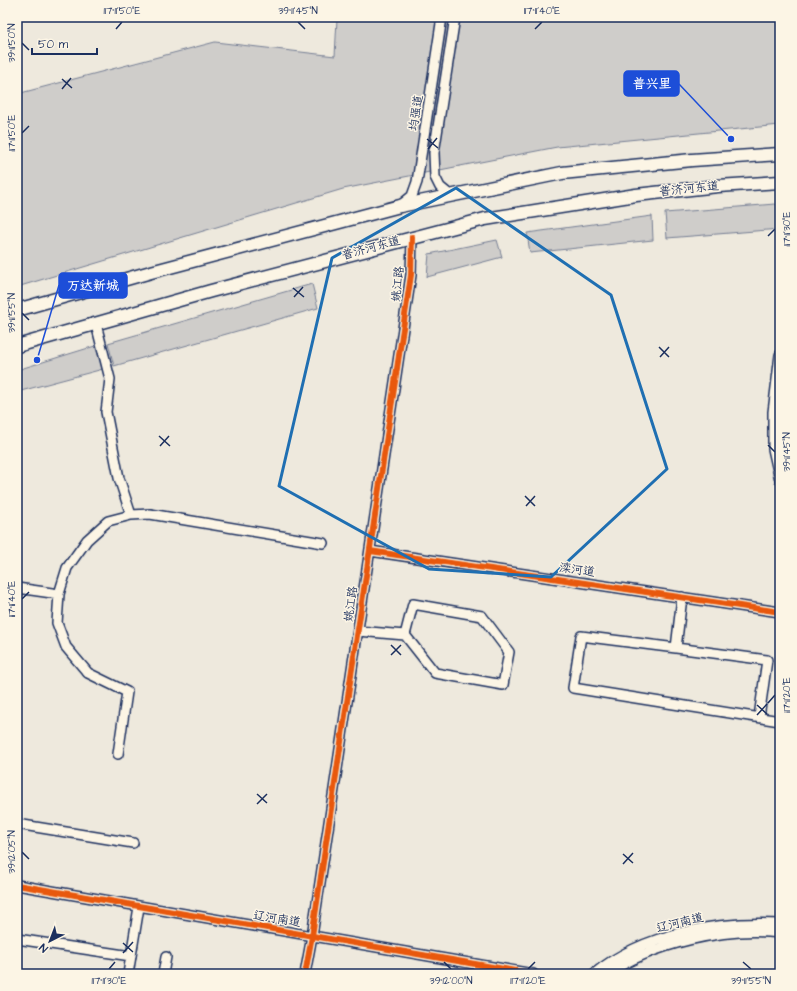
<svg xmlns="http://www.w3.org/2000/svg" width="797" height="991" font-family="'Architects Daughter','LXGW WenKai TC',sans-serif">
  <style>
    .green { fill: #cfcdca; stroke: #757e94 }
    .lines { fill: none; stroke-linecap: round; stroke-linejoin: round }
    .minor-casing { stroke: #1b2f5e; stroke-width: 12 }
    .major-casing { stroke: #1b2f5e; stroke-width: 15 }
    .minor { stroke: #fcf5e5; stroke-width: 9 }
    .major { stroke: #fcf5e5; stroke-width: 12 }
    .cycleway-casing { stroke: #fcf5e5; stroke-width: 8 }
    .cycleway { stroke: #e8590c; stroke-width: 6 }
    .marked { fill: none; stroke: #1f6fb2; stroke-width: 3; stroke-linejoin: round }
    .ticks { fill: none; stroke: #1b2f5e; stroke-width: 1.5 }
    .labels { text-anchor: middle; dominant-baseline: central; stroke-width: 3; stroke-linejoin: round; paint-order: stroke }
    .street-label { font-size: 12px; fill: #1b2f5e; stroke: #fcf5e5 }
    .leader { fill: none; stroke: #1d4ed8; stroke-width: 1.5 }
    .callout-dot { fill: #1d4ed8; stroke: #fcf5e5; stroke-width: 1.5 }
    .callout { fill: #1d4ed8; stroke: #1d4ed8; stroke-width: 1.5 }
    .callout-label { font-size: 13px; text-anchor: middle; font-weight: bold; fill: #fff }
    .neatline { fill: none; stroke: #1b2f5e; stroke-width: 1.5 }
    .ticks-label { font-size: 10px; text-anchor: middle; fill: #1b2f5e }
  </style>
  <rect width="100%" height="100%" fill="#eee9dd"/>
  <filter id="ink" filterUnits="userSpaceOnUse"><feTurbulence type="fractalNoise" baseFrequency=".025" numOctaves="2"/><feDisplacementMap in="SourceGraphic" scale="8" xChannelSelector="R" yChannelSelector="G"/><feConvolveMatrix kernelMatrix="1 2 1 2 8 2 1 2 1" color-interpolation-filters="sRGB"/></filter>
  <g filter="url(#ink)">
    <path class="green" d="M343,17H780V125L557,147L343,189L17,287V94L215,42L335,56L337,19Z
      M775,204L780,207V229L667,238L665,213Z
      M652,216L653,240L530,253L527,233Z
      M497,240L502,257L427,277L429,254Z
      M312,284L318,308L114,366L108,343Z
      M95,346L103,369L17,392V370Z"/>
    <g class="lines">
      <g class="minor-casing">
        <path id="minor" d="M451,196L440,187L435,177L434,153L455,17
          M401,205L412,196L417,182L442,17
          M96,324L110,379L106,412L119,478L131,515
          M780,355L773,412V449L780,480
          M370,551L780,612
          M17,588L59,594
          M682,597L676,648L767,660L759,717
          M358,631L405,635L435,673L503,685L509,652L482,616L413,604L405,635
          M676,648L581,636L573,688L780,721
          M118,754L127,692L88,673L66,647L57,623L59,594L67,568L87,540L108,521L131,515L150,514L323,543
          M17,824L133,843
          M17,885L533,974
          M17,939L131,956L128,974
          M131,956L139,907
          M163,974L166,957
          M305,974L312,936L411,275L412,237
          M594,974C644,933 716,921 780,924
          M607,974C652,944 726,926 780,933"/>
      </g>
      <g class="major-casing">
        <path id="major" d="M17,310L151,272L400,206L562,173L692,160L780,154
          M17,346L211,291L485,219L636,195L718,186L780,182"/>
      </g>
      <use href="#minor" class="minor"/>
      <use href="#major" class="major"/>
      <g class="cycleway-casing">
        <path id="cycleway" d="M370,551L780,612
          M17,885L533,974
          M305,974L312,936L411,275L412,237"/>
      </g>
      <use href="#cycleway" class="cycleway"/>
    </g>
  </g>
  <path class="marked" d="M456,188L611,295L667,469L551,577L429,569L279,486L332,258Z"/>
  <path class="ticks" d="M298,22L305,29M116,29L122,22M535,29L542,22M22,43L29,50M62,79L72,88M62,89L71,78M22,133L29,126M427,139L438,148M428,149L437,138M768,236L775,229M293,288L304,297M294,297L303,287M22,313L29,320M659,347L669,357M660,357L669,347M159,436L170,446M768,445L775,452M160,446L169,436M525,496L535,506M526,506L535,496M22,599L29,592M391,645L401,655M391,655L401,645M768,703L775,695M757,705L767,714M757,715L767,704M257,794L267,803M257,804L267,794M22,852L29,859M623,854L633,863M623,864L633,853M123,943L133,952M123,953L133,942M444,962L451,969M743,962L751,969M109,969L115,962M528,969L535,962"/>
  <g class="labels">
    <g class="street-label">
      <text transform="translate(416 113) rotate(-81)">均强道</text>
      <text transform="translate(689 189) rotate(-6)">普济河东道</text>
      <text transform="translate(371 248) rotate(-15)">普济河东道</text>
      <text transform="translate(398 284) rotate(-84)">姚江路</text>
      <text transform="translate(577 570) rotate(8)">滦河道</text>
      <text transform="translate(351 604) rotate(-82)">姚江路</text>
      <text transform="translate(277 919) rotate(9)">辽河南道</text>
      <text transform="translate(680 923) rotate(-14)">辽河南道</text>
    </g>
  </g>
  <path class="leader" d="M731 139L679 84M37 360L59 285"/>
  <g class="callout-dot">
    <circle cx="731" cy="139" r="4"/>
    <circle cx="37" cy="360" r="4"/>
  </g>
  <g class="callout">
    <rect x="624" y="71" width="55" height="25" rx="4"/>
    <rect x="59" y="273" width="68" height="25" rx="4"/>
  </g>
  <g class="callout-label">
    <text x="652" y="88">普兴里</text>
    <text x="93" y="290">万达新城</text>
  </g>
  <rect width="797" height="991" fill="none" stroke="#fcf5e5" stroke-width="44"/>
  <g transform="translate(50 941) rotate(222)" stroke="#fcf5e5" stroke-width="3" paint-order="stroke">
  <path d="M0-3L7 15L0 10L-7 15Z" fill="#1b2f5e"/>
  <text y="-6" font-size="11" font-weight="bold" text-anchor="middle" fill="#1b2f5e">N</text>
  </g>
  <path d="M32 48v6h65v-6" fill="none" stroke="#1b2f5e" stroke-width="2"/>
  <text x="38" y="48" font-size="12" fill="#1b2f5e" stroke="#fcf5e5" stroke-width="3" paint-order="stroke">50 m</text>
  <rect x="22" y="22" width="753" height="947" class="neatline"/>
  <g class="ticks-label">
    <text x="122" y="14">117°11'50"E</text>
    <text x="298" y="14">39°11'45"N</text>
    <text x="542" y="14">117°11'40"E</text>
    <text transform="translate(11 43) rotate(-90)" y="4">39°11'50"N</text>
    <text transform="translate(11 133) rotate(-90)" y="4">117°11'50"E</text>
    <text transform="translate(786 229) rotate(-90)" y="4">117°11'30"E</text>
    <text transform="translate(11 313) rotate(-90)" y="4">39°11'55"N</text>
    <text transform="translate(786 452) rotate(-90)" y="4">39°11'45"N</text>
    <text transform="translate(11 599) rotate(-90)" y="4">117°11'40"E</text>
    <text transform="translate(786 695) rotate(-90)" y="4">117°11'20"E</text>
    <text transform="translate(11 852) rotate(-90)" y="4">39°12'05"N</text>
    <text x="109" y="984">117°11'30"E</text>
    <text x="451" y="984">39°12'00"N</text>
    <text x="528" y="984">117°11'20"E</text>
    <text x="751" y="984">39°11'55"N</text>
  </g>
</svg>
